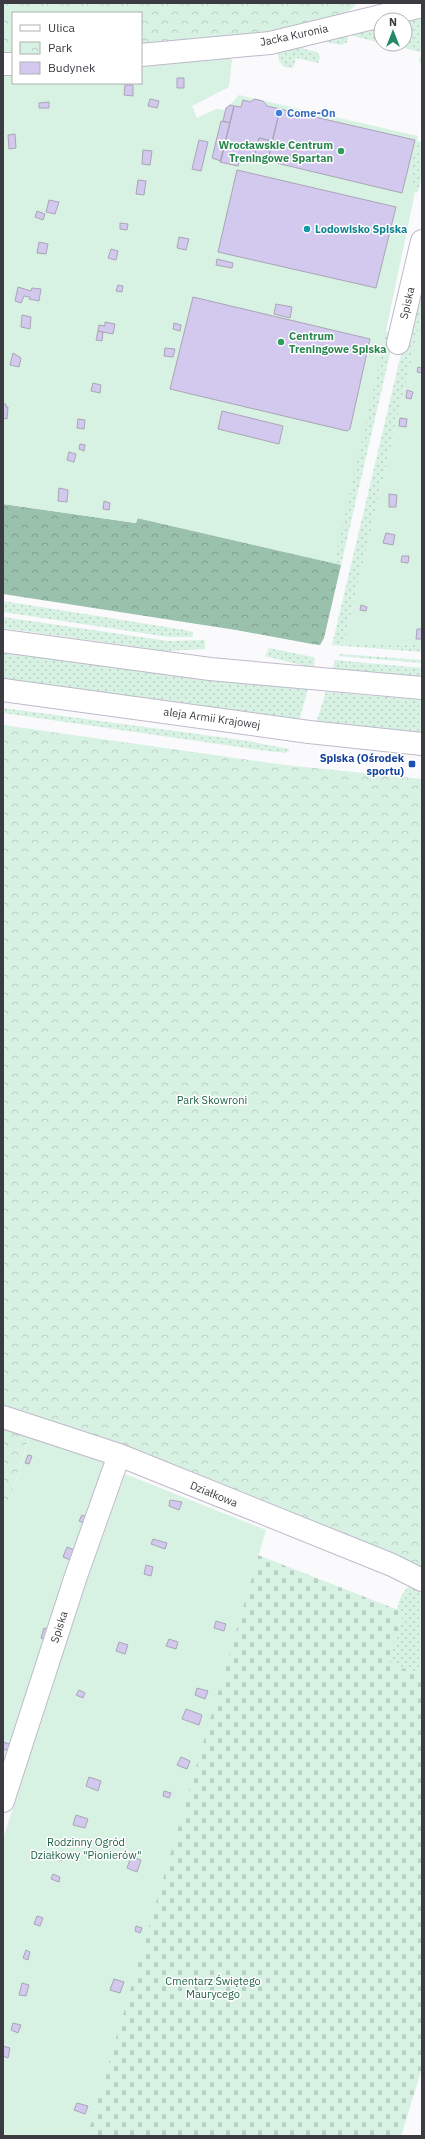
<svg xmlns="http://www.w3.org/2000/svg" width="425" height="2139" font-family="'IBM Plex Sans',sans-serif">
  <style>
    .grass { fill: url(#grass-dots) }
    .forest { fill: url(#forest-crowns) }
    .cemetery { fill: url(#cemetery-stones) }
    .park { fill: url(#park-crowns) }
    .garden { fill: #d7f1e3 }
    .building { fill: #d3c8ed; stroke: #aaa5b6 }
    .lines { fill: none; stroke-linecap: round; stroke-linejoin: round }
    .minor-casing { stroke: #bfbacb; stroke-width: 24 }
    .major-casing { stroke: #bfbacb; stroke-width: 24 }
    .minor { stroke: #fff; stroke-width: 22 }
    .major { stroke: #fff; stroke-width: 22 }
    .shop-dot { fill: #3f7fe0; stroke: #fff; stroke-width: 1.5 }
    .leisure-dot { fill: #2e9e5b; stroke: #fff; stroke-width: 1.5 }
    .culture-dot { fill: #0f9aa8; stroke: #fff; stroke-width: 1.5 }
    .transit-dot { fill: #1a4fb4; stroke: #fff; stroke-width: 1.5 }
    .labels { text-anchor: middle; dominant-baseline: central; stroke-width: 3; stroke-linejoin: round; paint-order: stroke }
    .street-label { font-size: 11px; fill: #3d3b42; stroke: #fff }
    .shop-label { font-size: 11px; font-weight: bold; fill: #366cbe; stroke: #fff; text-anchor: start }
    .leisure-label { font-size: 11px; font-weight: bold; fill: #27864d; stroke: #fff; text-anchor: end }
    .culture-label { font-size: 11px; font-weight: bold; fill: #0d838f; stroke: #fff; text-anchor: start }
    .transit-label { font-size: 11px; font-weight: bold; fill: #164399; stroke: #fff; text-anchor: end }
    .park-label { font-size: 11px; fill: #206146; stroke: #fff }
  </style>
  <defs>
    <pattern id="grass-dots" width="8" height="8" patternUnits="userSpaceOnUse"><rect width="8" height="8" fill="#d7f1e3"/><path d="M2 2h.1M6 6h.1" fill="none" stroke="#b9d0c4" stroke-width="1.8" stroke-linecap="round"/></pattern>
    <pattern id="forest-crowns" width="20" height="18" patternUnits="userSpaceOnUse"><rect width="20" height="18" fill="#9ac1ac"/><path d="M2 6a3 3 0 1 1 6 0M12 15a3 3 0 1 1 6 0" fill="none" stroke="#7f9e8e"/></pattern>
    <pattern id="cemetery-stones" width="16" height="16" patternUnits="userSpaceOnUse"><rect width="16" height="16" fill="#d7f1e3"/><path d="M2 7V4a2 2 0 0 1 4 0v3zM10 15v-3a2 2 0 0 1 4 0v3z" fill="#b9d0c4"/></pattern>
    <pattern id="park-crowns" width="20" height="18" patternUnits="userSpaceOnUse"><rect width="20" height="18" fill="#d7f1e3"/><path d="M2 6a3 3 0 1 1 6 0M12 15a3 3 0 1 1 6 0" fill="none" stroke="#b9d0c4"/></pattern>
  </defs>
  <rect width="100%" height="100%" fill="#faf9fc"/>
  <path class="grass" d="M422,13V64H421L419,61L421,52L387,44H405V20Z
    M381,21V43L349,35L347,42L341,45L322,41L303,47L304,49L317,52L320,57L318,63L296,58L293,68L284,67L279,61L278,52Z
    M416,141L422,142V177L418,192L414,193L410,172Z
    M422,266V315L344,643L422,645V652L332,645Z
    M383,331L388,332L393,341L341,565L138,518Z
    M3,601L185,630L193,632V637H169L3,612Z
    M3,617L168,641L205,640V649L166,651L3,628Z
    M269,648L313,657L315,660L313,668L265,656Z
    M3,651L226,681L308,689L299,721L3,681Z
    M340,654L422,660V663L338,656Z
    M335,660L422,668V678L332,670Z
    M326,692L422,700V733L316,723Z
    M3,708L242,740L289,749V751L285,753L253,749L3,713Z
    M414,1584L422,1588V1674L389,1664L403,1612L397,1610C400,1597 402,1590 414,1584Z"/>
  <path class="forest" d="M3,504L136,523L137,518L341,565L324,638L320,645L312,644L236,630L3,594Z"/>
  <path class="cemetery" d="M258,1555L403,1612L389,1664L422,1674V2068L401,2136H87Z"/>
  <path class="park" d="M3,3H357C334,36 184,44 141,48V13H13V57L3,58Z
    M3,725L285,765L422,779V1569L34,1421L3,1522Z"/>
  <path class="garden" d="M227,55L232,60L229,87L192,106L197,118L216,109L225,110L239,95L418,136L410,172L415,191L413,202L380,359L381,364L378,370L334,563L138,518L136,523L3,504V74L13,73V83H141V64Z
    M422,315V645L344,643L355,597Z
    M30,1436L109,1463L3,1782V1522Z
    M125,1474L266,1530L87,2136H3V1839L72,1622Z"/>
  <path class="building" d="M177,78H184V88H177Z
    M125,85H133V96L124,95Z
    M150,99L159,101L157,108L148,106Z
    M255,99L263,101L267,106L280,109L272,141L259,138L253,161L240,158L238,166L220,162L234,106L241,107L243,100L250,102Z
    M49,102V108H39V103Z
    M230,105L234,106L230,123L223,121L226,108Z
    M280,109L415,140L402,193L268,161Z
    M221,121L230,123L221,161L212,158Z
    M15,134L16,148L9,149L8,135Z
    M259,138L272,141L268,161L254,158Z
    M199,140L208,142L201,171L192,169Z
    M143,150L152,151L150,165L142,164Z
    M237,170L396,207L376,288L218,252Z
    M138,180L146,181L144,195L136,194Z
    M49,200L59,202L55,214L46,212Z
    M37,211L45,214L43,220L35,217Z
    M120,223L128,224L127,230L120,229Z
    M179,237L189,239L186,250L177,248Z
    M39,242L48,244L46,254L37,253Z
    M111,249L118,251L116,260L108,258Z
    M217,259L233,263L232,268L216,265Z
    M118,285L123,286L122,292L116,291Z
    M18,287L31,291L32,288L41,289L39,301L29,299L30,297L24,296L21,303L15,301Z
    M193,297L370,339L350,429L347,431L170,389Z
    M276,304L292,307L290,318L274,314Z
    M22,315L31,317L30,329L21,327Z
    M105,322L115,324L113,334L98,331L99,325L105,326Z
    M174,323L181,325L180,331L173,329Z
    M98,331L103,332L102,341L96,340Z
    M165,348L175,349L173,357L164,356Z
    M13,353L21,358L19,367L10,365Z
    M418,367L422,368V373L417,372Z
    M93,383L101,385L100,393L91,391Z
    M407,390L413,392L411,399L406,398Z
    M3,404H6V407H8L7,419L3,418Z
    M222,411L283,426L279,444L218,429Z
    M400,418L407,419L406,427L399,426Z
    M78,419L85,420L84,429L77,428Z
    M80,444L85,445L84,451L79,449Z
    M69,452L76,454L74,462L67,460Z
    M59,488L68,490L67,502L58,501Z
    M389,494L397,495L396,507H389Z
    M104,501L110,503L109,510L103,509Z
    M386,533L395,535L393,545L383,543Z
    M402,556H409L408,563L401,562Z
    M361,605L367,607L366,611L360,610Z
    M417,629H422V639H416Z
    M28,1455L32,1456L29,1464L25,1463Z
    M170,1500L182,1502L179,1510L169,1506Z
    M82,1515L89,1518L86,1524L79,1521Z
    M153,1539L167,1543L165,1549L151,1544Z
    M67,1547L77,1551L73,1561L63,1557Z
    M146,1565L153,1567L151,1576L144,1574Z
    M216,1621L226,1624L224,1631L214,1628Z
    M44,1628L52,1630L48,1641L41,1638Z
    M169,1639L178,1642L176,1649L166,1646Z
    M119,1642L128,1645L125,1654L116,1651Z
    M197,1688L208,1691L205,1699L195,1695Z
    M79,1690L85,1693L83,1698L76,1695Z
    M186,1709L202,1715L199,1725L182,1719Z
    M3,1742L13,1745L11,1752L3,1749Z
    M181,1757L190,1761L187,1769L177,1765Z
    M89,1777L101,1781L98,1791L86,1786Z
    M164,1791L171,1793L169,1798L163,1796Z
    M76,1815L88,1819L85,1828L73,1825Z
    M58,1853L63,1855L62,1861L56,1859Z
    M131,1857L141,1860L137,1872L127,1868Z
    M53,1874L60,1877L59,1882L51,1879Z
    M37,1916L43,1918L40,1926L34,1924Z
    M136,1926L142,1928L140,1933L135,1931Z
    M26,1950L30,1952L28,1960L23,1958Z
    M114,1979L124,1982L120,1993L110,1990Z
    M22,1983L29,1985L26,1996L19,1995Z
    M13,2023L21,2025L18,2033L11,2030Z
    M3,2046L10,2048L8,2058L3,2056Z
    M77,2103L88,2106L85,2114L74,2110Z"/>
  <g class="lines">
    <g class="minor-casing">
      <path id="minor" d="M141,55L270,43L422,6
        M3,64H13
        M398,343L422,241
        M3,1417L119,1455L392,1565L422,1580
        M3,1801L75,1579L119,1455"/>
    </g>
    <g class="major-casing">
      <path id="major" d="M3,641L210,669L422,688
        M3,690L309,732L422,744"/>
    </g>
    <use href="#minor" class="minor"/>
    <use href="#major" class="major"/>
  </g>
  <circle class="shop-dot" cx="279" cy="113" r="4"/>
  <g class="leisure-dot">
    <circle cx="341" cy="151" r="4"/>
    <circle cx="281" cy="342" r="4"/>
  </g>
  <circle class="culture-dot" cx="307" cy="229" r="4"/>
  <rect class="transit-dot" x="408" y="760" width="8" height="8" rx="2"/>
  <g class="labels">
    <g class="street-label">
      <text transform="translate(294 35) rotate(-12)">Jacka Kuronia</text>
      <text transform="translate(407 303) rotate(-77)">Spiska</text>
      <text transform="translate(212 718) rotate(8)">aleja Armii Krajowej</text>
      <text transform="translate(214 1494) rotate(22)">Działkowa</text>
      <text transform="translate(59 1627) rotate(-72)">Spiska</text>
    </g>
    <g class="shop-label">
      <text x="287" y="113">Come-On</text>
    </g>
    <g class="leisure-label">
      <text x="333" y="145">Wrocławskie Centrum<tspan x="333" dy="13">Treningowe Spartan</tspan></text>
      <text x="289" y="336" text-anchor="start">Centrum<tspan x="289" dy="13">Treningowe Spiska</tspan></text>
    </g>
    <g class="culture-label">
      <text x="315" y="229">Lodowisko Spiska</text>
    </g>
    <g class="transit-label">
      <text x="404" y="758">Spiska (Ośrodek<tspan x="404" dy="13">sportu)</tspan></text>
    </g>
    <g class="park-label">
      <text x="212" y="1100">Park Skowroni</text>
      <text x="86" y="1842">Rodzinny Ogród<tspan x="86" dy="13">Działkowy "Pionierów"</tspan></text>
      <text x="213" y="1981">Cmentarz Świętego<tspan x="213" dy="13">Maurycego</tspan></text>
    </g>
  </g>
  <rect width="425" height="2139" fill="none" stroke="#3d3b42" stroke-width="8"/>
  <rect x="12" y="12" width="130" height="72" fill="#ffffff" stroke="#b1b1b3"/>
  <rect x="20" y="25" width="20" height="6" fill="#ffffff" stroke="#b1b1b3"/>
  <text x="48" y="32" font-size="12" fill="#3d3b42">Ulica</text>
  <rect x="20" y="42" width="20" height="12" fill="url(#park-crowns)" stroke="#b1b1b3"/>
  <text x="48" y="52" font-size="12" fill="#3d3b42">Park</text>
  <rect x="20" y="62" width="20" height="12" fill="#d3c8ed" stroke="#b1b1b3"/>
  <text x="48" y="72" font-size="12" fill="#3d3b42">Budynek</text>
  <g transform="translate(393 32)"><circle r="19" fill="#ffffff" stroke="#b1b1b3"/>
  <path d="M0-3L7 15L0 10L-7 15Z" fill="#248964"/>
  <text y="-6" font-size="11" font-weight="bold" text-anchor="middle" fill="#3d3b42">N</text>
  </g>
</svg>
